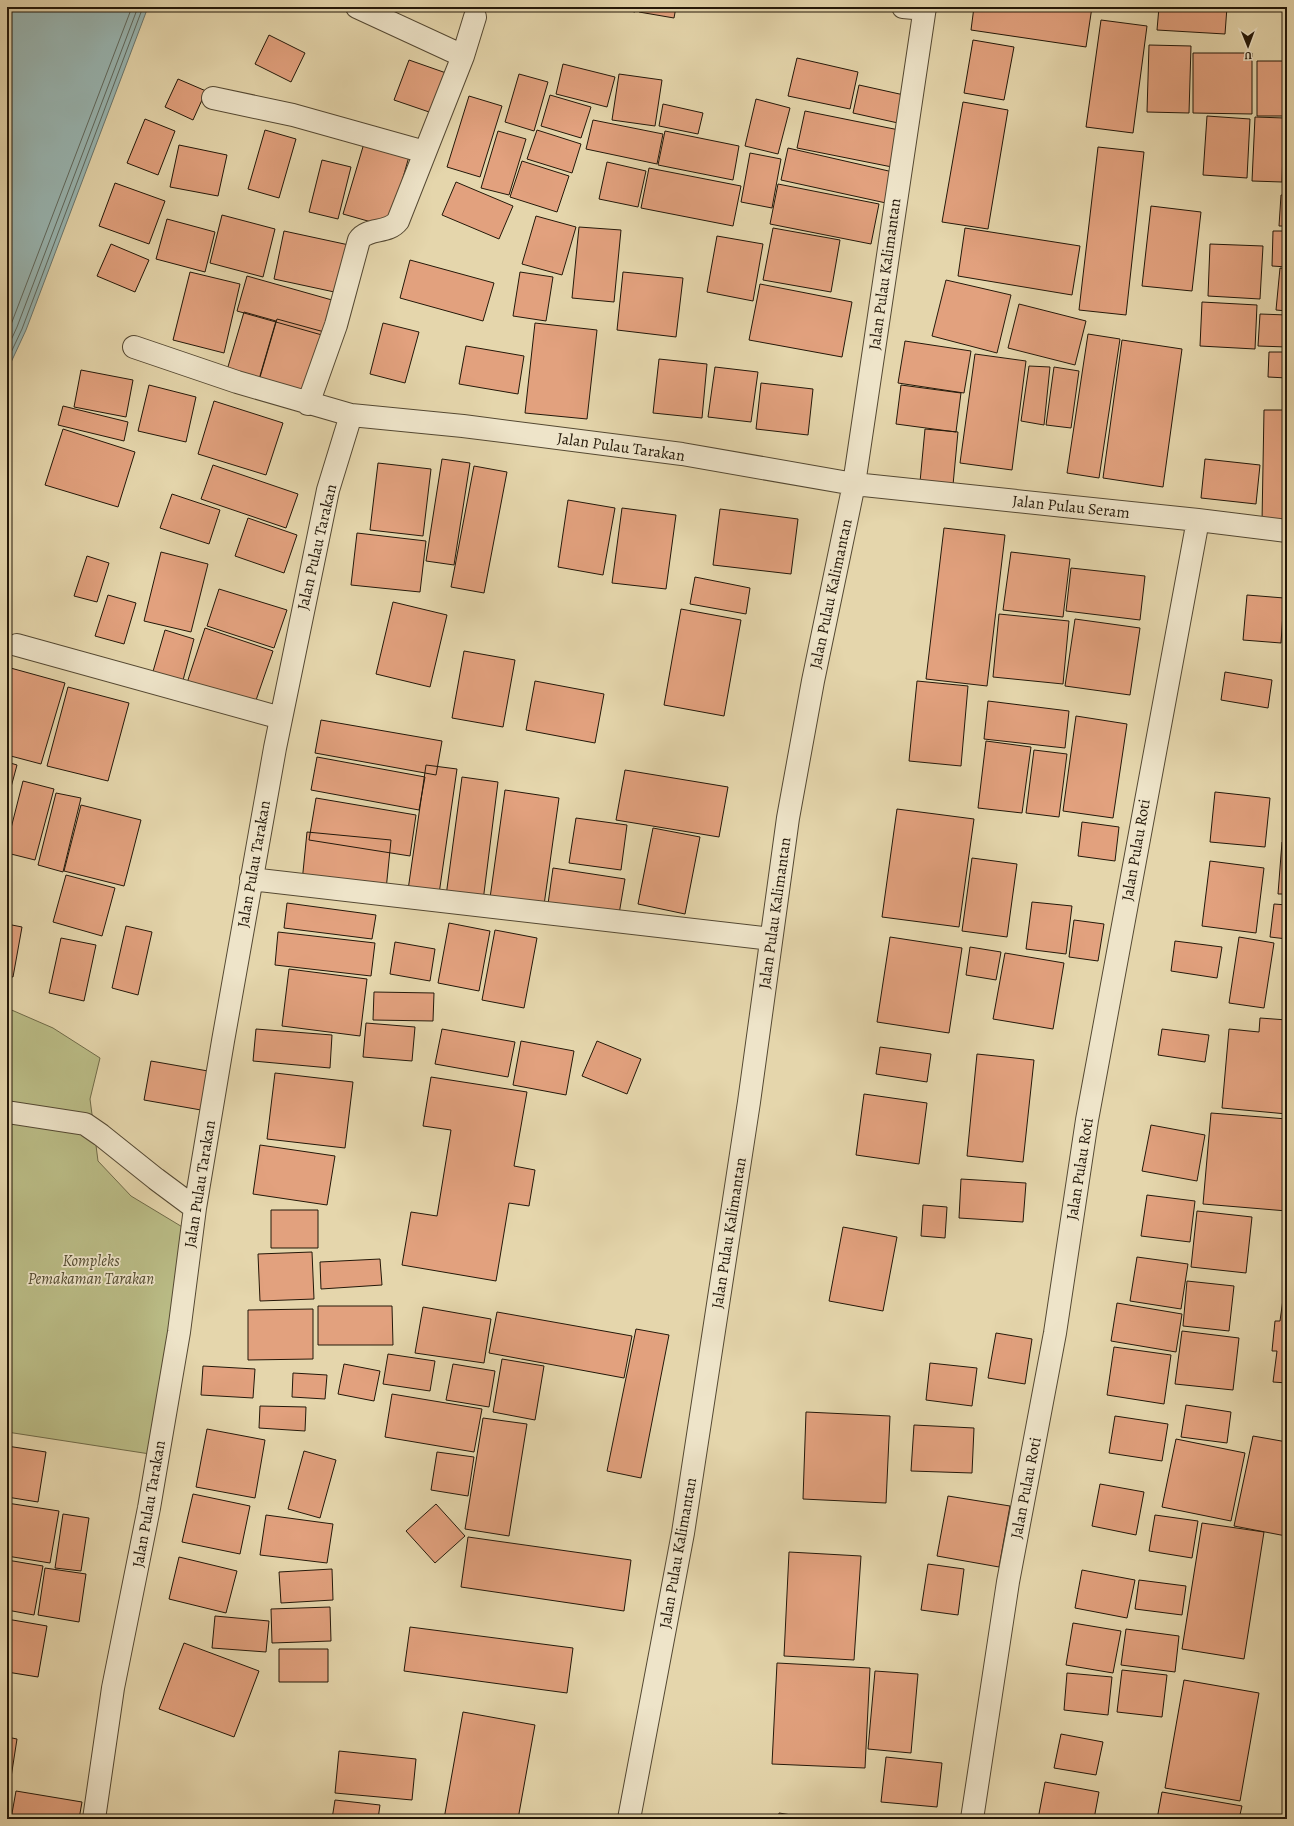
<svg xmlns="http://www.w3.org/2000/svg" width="1294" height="1826" font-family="Alegreya,serif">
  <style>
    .green { fill: #babc86; stroke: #6f6a48 }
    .water { fill: #99b7b4; stroke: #6a7770 }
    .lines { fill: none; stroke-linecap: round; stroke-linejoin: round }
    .shore { stroke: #5e685e; stroke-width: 1 }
    .building { fill: #e2a17e; stroke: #241809 }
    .minor-casing { stroke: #544832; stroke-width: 24 }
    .minor { stroke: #eee4c9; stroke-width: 22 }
    .labels { text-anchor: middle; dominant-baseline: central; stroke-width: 3.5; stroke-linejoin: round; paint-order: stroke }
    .street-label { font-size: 16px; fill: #241809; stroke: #eee4c9 }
    .park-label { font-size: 16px; font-style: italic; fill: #51492e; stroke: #eee4c9 }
  </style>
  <rect width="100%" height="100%" fill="#e5d6ac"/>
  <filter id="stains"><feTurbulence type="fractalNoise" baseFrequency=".005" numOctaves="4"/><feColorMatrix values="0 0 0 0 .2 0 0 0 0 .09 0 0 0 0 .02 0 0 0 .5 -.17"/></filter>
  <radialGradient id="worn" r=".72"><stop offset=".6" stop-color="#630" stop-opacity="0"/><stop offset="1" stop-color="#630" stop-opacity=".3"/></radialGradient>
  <path class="green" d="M7,1008L53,1028L100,1058L90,1099L98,1161L131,1196L184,1228L150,1454L7,1432Z"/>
  <path class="water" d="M7,7H148L26,330L7,371Z"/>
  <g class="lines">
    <path class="shore" d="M7,335L132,7
      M7,349L17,327L138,7
      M7,361L22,329L143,7"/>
  </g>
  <path class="building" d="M612,7H636L635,12Z
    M639,7H676L674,18L639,12Z
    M974,7H1092L1086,47L971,30Z
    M1159,7H1227L1225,34L1157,30Z
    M1101,20L1147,26L1133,133L1086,127Z
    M269,35L305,53L291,82L255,64Z
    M973,40L1014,47L1004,100L964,93Z
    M1149,45L1191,46L1189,113L1147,112Z
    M1193,53H1252V114L1193,113Z
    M797,58L858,72L850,109L788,96Z
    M409,60L449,74L435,114L394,100Z
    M1257,61H1287V116H1257Z
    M563,64L615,77L607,107L556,94Z
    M519,74L548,82L534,131L505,122Z
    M619,74L662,80L655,126L612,120Z
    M178,79L206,91L193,120L165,107Z
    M859,85L904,95L898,123L853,113Z
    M550,95L591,107L581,138L541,126Z
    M469,96L502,106L480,177L447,167Z
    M756,99L790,108L778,154L745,146Z
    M963,102L1008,110L988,229L942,222Z
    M663,104L703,113L698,134L659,126Z
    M805,111L904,131L897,168L797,148Z
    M1207,116L1250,119L1247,178L1203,175Z
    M1255,117L1284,118L1282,182L1252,181Z
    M145,119L175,131L158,175L127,163Z
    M593,120L663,134L657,164L586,149Z
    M1286,122H1287V158H1284Z
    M265,130L296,139L279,198L248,189Z
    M537,130L581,144L572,173L527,159Z
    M498,131L526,139L509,195L481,188Z
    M665,131L739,146L733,180L658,165Z
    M365,140L410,153L389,227L343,214Z
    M179,145L227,155L218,196L170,187Z
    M1098,147L1144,152L1126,315L1079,310Z
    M788,148L893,172L886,203L781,180Z
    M750,153L781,159L772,208L741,202Z
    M322,160L351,167L338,219L309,212Z
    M522,161L569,176L557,212L510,197Z
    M1285,161H1287V194H1285Z
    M607,162L646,171L638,207L599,199Z
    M649,168L741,186L733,226L641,208Z
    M456,182L513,206L499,239L442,215Z
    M115,183L165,201L149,244L99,226Z
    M778,184L879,204L871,244L770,224Z
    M1281,195H1287V226H1279Z
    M1151,206L1201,212L1192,291L1142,286Z
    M222,215L275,229L263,277L210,263Z
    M536,216L576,227L562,275L522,264Z
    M167,219L215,232L205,272L156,259Z
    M579,227L621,230L614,302L572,298Z
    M773,228L840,240L831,292L763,280Z
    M965,228L1080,246L1072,295L958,276Z
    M284,231L349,245L339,293L274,279Z
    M1273,231H1287V267L1272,266Z
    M717,236L763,244L753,301L707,292Z
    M111,244L149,260L135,292L97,276Z
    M1210,244L1263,246L1260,299L1208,296Z
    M410,260L494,283L483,321L400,298Z
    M1280,268L1287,269V311L1276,310Z
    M190,272L240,284L224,353L173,340Z
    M520,272L553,277L546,321L513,316Z
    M623,272L683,278L676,337L617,330Z
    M247,276L339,302L329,337L237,311Z
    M946,280L1011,295L997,353L932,336Z
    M760,284L852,302L842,357L749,340Z
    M1202,302L1257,305L1255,349L1200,346Z
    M1019,304L1086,321L1075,365L1008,348Z
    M244,312L276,321L257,386L225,377Z
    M1260,314L1287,315V347L1258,346Z
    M277,319L328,333L309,398L258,384Z
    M383,323L419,332L405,383L370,374Z
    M535,323L597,330L587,419L525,413Z
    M1088,334L1120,339L1099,478L1067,473Z
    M1122,340L1182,349L1163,487L1103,478Z
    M905,341L971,351L964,393L898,383Z
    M466,346L524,356L518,394L459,384Z
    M1269,352H1287V378L1268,377Z
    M975,354L1026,361L1012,470L960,463Z
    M659,359L707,364L702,418L653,413Z
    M1029,366L1050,367L1044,425L1021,421Z
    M715,367L758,372L751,422L708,417Z
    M1054,367L1079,371L1071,428L1046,425Z
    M81,370L133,380L126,417L74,407Z
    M761,383L813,389L808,435L756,429Z
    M149,385L196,397L186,442L138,431Z
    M901,385L961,393L956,432L896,424Z
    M214,401L283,423L266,475L198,454Z
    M63,406L128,422L124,441L58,425Z
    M1264,410H1287V522H1262Z
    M63,429L135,452L118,507L45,485Z
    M925,429L958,432L953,485L920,482Z
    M442,459L470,463L454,565L426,561Z
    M1205,459L1260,465L1256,504L1201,498Z
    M378,463L431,469L423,536L370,530Z
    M213,465L298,494L286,528L201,499Z
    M474,466L507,472L484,593L451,587Z
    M172,494L220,510L209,544L160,528Z
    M568,500L615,508L603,575L558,567Z
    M622,508L676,515L666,589L612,583Z
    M720,509L798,519L791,574L713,565Z
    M248,518L297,535L284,573L235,556Z
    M944,528L1005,535L987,686L926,679Z
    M357,533L426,541L420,592L351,585Z
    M161,552L208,564L191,632L144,621Z
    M1011,552L1070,559L1063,617L1003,610Z
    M87,556L109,563L97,602L74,596Z
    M1071,568L1145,576L1140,620L1066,611Z
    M695,577L750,588L746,614L690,604Z
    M219,589L287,610L274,648L207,626Z
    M108,595L136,603L124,644L95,636Z
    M1247,595L1284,598L1281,643L1243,640Z
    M393,602L447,615L430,687L376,674Z
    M681,609L741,620L724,716L664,705Z
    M999,614L1069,621L1063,684L993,677Z
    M1075,619L1140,628L1130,695L1065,686Z
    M205,628L273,651L254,706L187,683Z
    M165,630L194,639L182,684L152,675Z
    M464,651L515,660L503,727L452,718Z
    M7,667L65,683L41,764L7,755Z
    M1225,672L1272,680L1268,708L1221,700Z
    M535,681L604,694L595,743L526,730Z
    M917,681L968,686L961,766L909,761Z
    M68,687L129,703L108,781L47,766Z
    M988,701L1069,711L1065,748L984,739Z
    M1076,716L1127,724L1113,818L1063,811Z
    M321,720L442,741L436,775L315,753Z
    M986,741L1031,747L1022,813L978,808Z
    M1034,750L1067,754L1059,817L1026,813Z
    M317,757L425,777L419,810L311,790Z
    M7,762L17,765L7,802Z
    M426,765L457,769L439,894L408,890Z
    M625,770L728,787L719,837L616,820Z
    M462,777L498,782L483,901L446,896Z
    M23,781L54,789L35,860L7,853V844Z
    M505,790L559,798L544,905L490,898Z
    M1215,792L1270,798L1265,847L1210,842Z
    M56,793L81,798L63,872L38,865Z
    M316,798L416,815L410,856L309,840Z
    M81,805L141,820L124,886L64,871Z
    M897,809L974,819L959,927L882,917Z
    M576,818L627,825L621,870L569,863Z
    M1082,822L1119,827L1115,861L1078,856Z
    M653,828L700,837L685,914L638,904Z
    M307,832L391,840L386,890L302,882Z
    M1282,842H1287V894H1278Z
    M972,858L1017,864L1007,937L962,931Z
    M1210,861L1264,868L1256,933L1202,926Z
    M553,868L625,879L619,914L548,904Z
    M66,875L115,888L102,936L53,922Z
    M1032,902L1072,906L1066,954L1026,949Z
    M287,903L376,915L372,939L284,928Z
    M1274,904L1287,905V939L1270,937Z
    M1074,920L1104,924L1098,961L1069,957Z
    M449,923L490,931L479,991L438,983Z
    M7,924L22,927L13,977L7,976Z
    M126,926L152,932L138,995L112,988Z
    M495,930L537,938L524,1008L482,1000Z
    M278,932L375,943L371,976L275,965Z
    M890,937L962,948L949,1033L877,1022Z
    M1239,937L1274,943L1264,1008L1229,1003Z
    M61,938L96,945L84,1001L49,993Z
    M1175,941L1222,947L1217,978L1171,971Z
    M395,942L435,949L430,981L390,974Z
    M970,947L1001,952L996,980L966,975Z
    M1005,953L1064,963L1053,1029L993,1019Z
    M289,969L367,979L360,1036L282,1026Z
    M374,992L434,993L433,1021L373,1020Z
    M1260,1018L1287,1020V1114L1222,1108L1229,1029L1259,1032Z
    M366,1023L415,1027L412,1061L363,1057Z
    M256,1029L332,1035L330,1068L253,1061Z
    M442,1029L515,1042L508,1077L435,1064Z
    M1162,1029L1209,1035L1205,1062L1158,1055Z
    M521,1041L574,1051L566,1095L513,1085Z
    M597,1041L641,1059L627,1094L582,1076Z
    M880,1047L931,1054L927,1082L876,1074Z
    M977,1054L1034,1060L1023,1162L967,1156Z
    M151,1061L208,1071L201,1110L144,1100Z
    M275,1073L353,1082L345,1148L267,1139Z
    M431,1077L527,1092L514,1166L535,1170L529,1206L509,1203L496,1281L402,1265L411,1212L437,1216L451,1130L423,1126Z
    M864,1094L927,1103L919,1164L856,1155Z
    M1211,1113L1287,1119V1211L1203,1204Z
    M1151,1125L1205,1135L1197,1181L1142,1171Z
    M260,1145L335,1156L327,1205L253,1194Z
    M961,1179L1026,1183L1023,1222L959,1218Z
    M1147,1195L1195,1201L1190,1242L1141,1236Z
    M923,1205L947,1207L945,1238L921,1236Z
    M271,1210H318V1248H271Z
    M1197,1211L1252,1217L1246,1273L1191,1267Z
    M843,1227L897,1237L883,1311L829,1301Z
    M312,1252L314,1299L260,1301L258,1254Z
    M1137,1257L1188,1264L1181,1309L1130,1301Z
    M380,1259L382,1285L321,1289L320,1262Z
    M1187,1281L1234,1286L1229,1331L1183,1326Z
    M1284,1292H1287V1383L1273,1382L1277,1351H1272L1275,1321H1280Z
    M1117,1303L1182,1314L1176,1352L1111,1341Z
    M318,1306H392L393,1345H318Z
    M423,1307L491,1319L484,1363L415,1353Z
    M313,1309V1359L248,1360V1310Z
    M497,1312L632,1336L624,1378L489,1353Z
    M636,1329L669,1335L641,1478L607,1471Z
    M1182,1331L1239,1338L1233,1390L1175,1384Z
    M996,1333L1032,1339L1025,1384L988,1378Z
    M1114,1347L1171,1355L1164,1404L1107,1395Z
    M388,1354L435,1361L430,1391L383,1384Z
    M502,1359L544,1366L535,1420L493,1412Z
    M930,1363L977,1368L972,1406L926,1400Z
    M344,1364L380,1371L374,1401L338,1394Z
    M453,1364L495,1371L489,1407L446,1400Z
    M203,1366L255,1369L253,1398L201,1395Z
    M293,1373L327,1375L325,1399L292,1397Z
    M392,1394L482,1409L474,1452L385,1437Z
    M1186,1405L1231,1412L1227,1443L1181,1437Z
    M260,1406L306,1407L305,1431L259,1428Z
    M806,1412L890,1416L886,1503L803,1499Z
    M1115,1416L1168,1424L1162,1461L1109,1453Z
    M483,1418L527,1424L509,1536L465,1529Z
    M914,1425L974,1428L972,1473L911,1471Z
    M207,1429L265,1440L255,1498L196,1487Z
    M1253,1436L1287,1442L1286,1536L1234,1526Z
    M1176,1439L1245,1453L1231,1521L1162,1507Z
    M7,1446L46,1452L38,1502L7,1497Z
    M304,1451L336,1460L320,1518L288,1509Z
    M437,1452L474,1457L468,1496L431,1490Z
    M1100,1484L1144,1492L1136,1535L1092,1526Z
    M193,1494L250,1506L240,1554L182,1542Z
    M948,1496L1010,1506L999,1567L937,1556Z
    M7,1503L59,1511L50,1563L7,1556Z
    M436,1504L465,1536L435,1563L406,1531Z
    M63,1514L89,1518L81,1571L55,1568Z
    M266,1515L333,1524L327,1563L260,1555Z
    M1155,1515L1198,1521L1192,1558L1149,1551Z
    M1202,1523L1264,1532L1244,1659L1182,1649Z
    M468,1537L631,1560L624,1611L461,1587Z
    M789,1552L861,1556L854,1660L784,1656Z
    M179,1557L237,1571L226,1613L169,1599Z
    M7,1560L43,1566L34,1615L7,1610Z
    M928,1564L964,1569L958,1615L921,1610Z
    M45,1568L86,1574L79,1622L38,1615Z
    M332,1569L333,1600L281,1603L279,1572Z
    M1082,1570L1135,1580L1127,1618L1075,1608Z
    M1139,1580L1186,1586L1182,1615L1135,1609Z
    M330,1607L331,1641L272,1643L271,1609Z
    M215,1616L269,1621L266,1652L212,1648Z
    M7,1619L47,1626L38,1677L7,1672Z
    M1073,1623L1121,1631L1113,1673L1066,1665Z
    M410,1627L573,1648L567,1693L404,1671Z
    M1126,1629L1179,1636L1175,1672L1121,1665Z
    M184,1643L259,1671L234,1737L159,1709Z
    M279,1649H328V1682H279Z
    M777,1663L870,1668L865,1768L772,1764Z
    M1122,1670L1167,1675L1162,1717L1117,1712Z
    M875,1671L918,1674L911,1753L868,1749Z
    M1067,1673L1112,1677L1108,1715L1064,1710Z
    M7,1680H11L7,1701Z
    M1184,1680L1259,1693L1240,1801L1165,1788Z
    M463,1712L535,1725L518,1819H444Z
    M1061,1734L1103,1742L1096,1775L1054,1768Z
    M7,1737L17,1739L10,1784H7Z
    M339,1751L416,1759L412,1800L335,1793Z
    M886,1757L942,1763L937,1807L881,1802Z
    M1045,1782L1099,1792L1094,1819H1038Z
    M16,1791L82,1802L79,1819H11Z
    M1162,1792L1242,1806L1239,1819H1157Z
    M335,1800L380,1805L378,1819H332Z
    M779,1813L817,1819H778Z"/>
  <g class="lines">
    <g class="minor-casing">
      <path id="minor" d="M357,7L463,56
        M903,7L925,9
        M213,98L293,115L425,152
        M134,347L237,382L351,415
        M308,404L336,325L359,240C368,227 388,234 398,221L463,56L475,17
        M17,645L281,718
        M251,879L771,939
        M7,1112L85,1124L101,1135L156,1179L195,1208
        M94,1819L113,1688L149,1508L179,1332L195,1208L223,1041L275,748L328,490L351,415L463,426L682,454L854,484L1198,520L1287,531
        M629,1819L683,1533L749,1102L788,818L813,681L854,484L925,7
        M972,1819L1008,1582L1055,1333L1087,1120L1198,520"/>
    </g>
    <use href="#minor" class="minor"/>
  </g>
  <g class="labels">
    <g class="street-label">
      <text transform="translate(885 274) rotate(-82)">Jalan Pulau Kalimantan</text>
      <text transform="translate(621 447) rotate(8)">Jalan Pulau Tarakan</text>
      <text transform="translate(1071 507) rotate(6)">Jalan Pulau Seram</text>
      <text transform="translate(317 547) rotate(-77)">Jalan Pulau Tarakan</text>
      <text transform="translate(831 594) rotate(-78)">Jalan Pulau Kalimantan</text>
      <text transform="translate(1136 850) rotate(-80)">Jalan Pulau Roti</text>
      <text transform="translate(254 864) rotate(-80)">Jalan Pulau Tarakan</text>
      <text transform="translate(775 913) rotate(-82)">Jalan Pulau Kalimantan</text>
      <text transform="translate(1080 1169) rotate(-81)">Jalan Pulau Roti</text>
      <text transform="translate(200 1184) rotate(-81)">Jalan Pulau Tarakan</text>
      <text transform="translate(729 1233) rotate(-81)">Jalan Pulau Kalimantan</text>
      <text transform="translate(1026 1488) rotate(-79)">Jalan Pulau Roti</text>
      <text transform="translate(149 1504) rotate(-80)">Jalan Pulau Tarakan</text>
      <text transform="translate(678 1553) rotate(-80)">Jalan Pulau Kalimantan</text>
    </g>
    <g class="park-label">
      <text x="91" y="1261">Kompleks<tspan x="91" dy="18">Pemakaman Tarakan</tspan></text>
    </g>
  </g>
  <rect width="1294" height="1826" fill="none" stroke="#e5d6ac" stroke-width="24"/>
  <rect x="8" y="8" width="1278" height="1810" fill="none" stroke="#241809" stroke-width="2"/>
  <rect x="12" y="12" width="1270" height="1802" fill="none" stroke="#241809"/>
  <g transform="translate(1248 46) rotate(179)" stroke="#eee4c9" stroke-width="3" paint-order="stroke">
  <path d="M0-3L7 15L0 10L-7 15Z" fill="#241809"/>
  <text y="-6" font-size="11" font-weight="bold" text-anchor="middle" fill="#241809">U</text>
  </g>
  <rect width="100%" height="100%" filter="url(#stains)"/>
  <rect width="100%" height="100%" fill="url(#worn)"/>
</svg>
